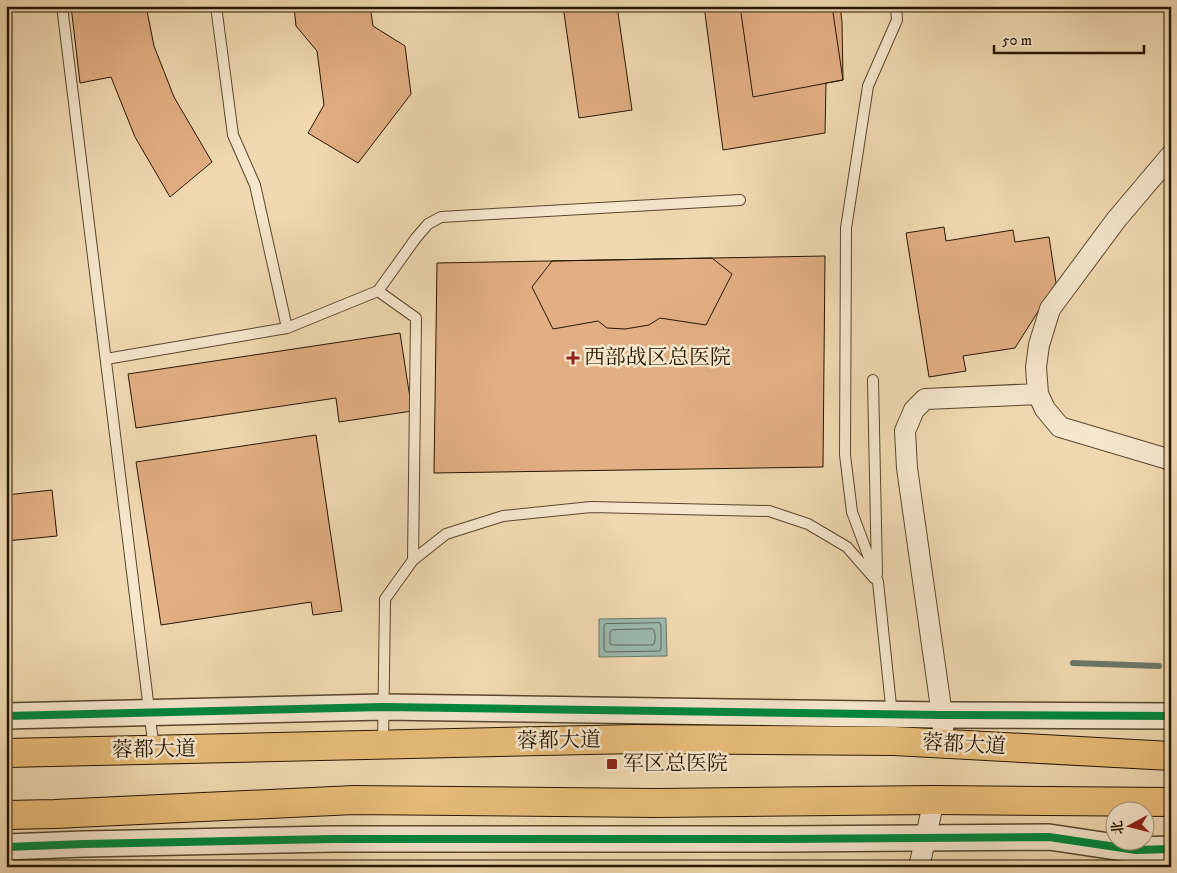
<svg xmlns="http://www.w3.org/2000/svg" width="1177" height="873" font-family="'IM FELL DW Pica','Noto Serif SC',serif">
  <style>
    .water { fill: #9abaaf; stroke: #6c7969 }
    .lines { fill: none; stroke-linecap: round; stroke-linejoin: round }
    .shore { stroke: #606858; stroke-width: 1 }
    .stream { stroke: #6c7969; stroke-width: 6 }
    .building { fill: #e2ae83; stroke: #261701 }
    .service-casing { stroke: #58482d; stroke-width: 12 }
    .minor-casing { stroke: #58482d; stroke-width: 22 }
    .tertiary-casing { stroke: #58482d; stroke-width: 28 }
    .primary-casing { stroke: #261701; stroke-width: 30 }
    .service { stroke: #f5e6cc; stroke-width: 10 }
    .minor { stroke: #f5e6cc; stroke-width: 20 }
    .tertiary { stroke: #f5e6cc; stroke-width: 25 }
    .primary { stroke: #e8bc78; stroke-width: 28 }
    .cycleway-casing { stroke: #f5e6cc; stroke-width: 11 }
    .cycleway { stroke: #00873e; stroke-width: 8 }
    .poi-dot { fill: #8f2418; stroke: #f5e6cc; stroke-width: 2 }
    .labels { text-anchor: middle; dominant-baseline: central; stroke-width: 5; stroke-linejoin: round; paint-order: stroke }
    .poi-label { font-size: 21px; fill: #261701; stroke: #f5e6cc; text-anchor: start }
    .street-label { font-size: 21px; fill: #261701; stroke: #f5e6cc }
  </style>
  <rect width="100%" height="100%" fill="#f0d9b1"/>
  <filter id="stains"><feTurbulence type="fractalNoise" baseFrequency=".004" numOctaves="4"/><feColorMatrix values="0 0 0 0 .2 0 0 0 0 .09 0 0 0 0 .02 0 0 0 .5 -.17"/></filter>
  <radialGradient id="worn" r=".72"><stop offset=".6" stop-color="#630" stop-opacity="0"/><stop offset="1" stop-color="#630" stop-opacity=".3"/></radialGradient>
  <path class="water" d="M666,618L667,656L599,657V619Z"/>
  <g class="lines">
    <path class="shore" d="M660,623L661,626V649L660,651L607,652L604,650V626L605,624Z
      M653,629C656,632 656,642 653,645H613L610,644V632L612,630Z"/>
    <path class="stream" d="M1073,663L1159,666"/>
  </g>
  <path class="building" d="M71,6H146L154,46L174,97L212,162L170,197L135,137L111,77L80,83Z
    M294,6H370L373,26L405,46L411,94L358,163L308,133L324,105L317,51L296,26Z
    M563,6H617L632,110L579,118Z
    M704,6H832L843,80L826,83L825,133L723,150Z
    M740,6H840L842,22L843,80L753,97Z
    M944,227L946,241L1013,230L1015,242L1049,237L1056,283L1015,348L963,356L966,371L929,377L906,233Z
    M825,256L823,467L434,473L437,263Z
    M712,258L732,274L706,325L660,318L649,325L625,329L607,328L598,321L553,329L532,287L552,261Z
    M400,333L412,411L339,422L336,398L136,428L128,374Z
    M316,435L342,611L313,615L311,602L161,625L136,462Z
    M52,490L57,536L6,541V495Z"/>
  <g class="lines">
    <g class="service-casing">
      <path id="service" d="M62,6L154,750
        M216,6L233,135L255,185L287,328
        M378,291L416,238L428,224L441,217L740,200
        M106,359L287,328L378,291L416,318L413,560L385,599L383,744
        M873,380L877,574
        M413,560L446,534L503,516L591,507L769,511L808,524L847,547L874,578
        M892,715L878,582L852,512L845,455L846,228L868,86L897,20L896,6"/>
    </g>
    <g class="minor-casing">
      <path id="minor" d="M1171,155L1116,220L1050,309L1039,345L1036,367L1038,394L1045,409L1060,427L1171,460
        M944,743L942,715L907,468L905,431L914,410L925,399L1038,394
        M919,867L934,800"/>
    </g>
    <g class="tertiary-casing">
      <path id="tertiary" d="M6,716L383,707L942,715L1171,716
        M6,847L84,844L334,839H782L1049,837L1136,850L1171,849"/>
    </g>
    <g class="primary-casing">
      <path id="primary" d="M6,753L635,739L894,741L1171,756
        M6,815L55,814L354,800L657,803L934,800L1171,802"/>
    </g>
    <use href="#service" class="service"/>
    <use href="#minor" class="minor"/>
    <use href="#tertiary" class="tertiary"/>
    <use href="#primary" class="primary"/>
    <g class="cycleway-casing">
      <path id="cycleway" d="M6,716L383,707L942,715L1171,716
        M6,847L84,844L334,839H782L1049,837L1136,850L1171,849"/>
    </g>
    <use href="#cycleway" class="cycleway"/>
  </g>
  <g class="poi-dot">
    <path d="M570.5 350.5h5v5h5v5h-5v5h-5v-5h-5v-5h5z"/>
    <rect x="606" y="758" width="12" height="12" rx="2.5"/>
  </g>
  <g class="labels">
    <g class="poi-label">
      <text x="584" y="358">西部战区总医院</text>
      <text x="623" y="764">军区总医院</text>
    </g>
    <g class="street-label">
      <text transform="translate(559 741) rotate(-1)">蓉都大道</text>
      <text transform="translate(964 745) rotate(3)">蓉都大道</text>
      <text transform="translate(154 750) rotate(-1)">蓉都大道</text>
    </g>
  </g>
  <rect width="1177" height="873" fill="none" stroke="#f0d9b1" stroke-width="25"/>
  <rect x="8" y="8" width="1162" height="858" fill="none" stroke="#261701" stroke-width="2.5"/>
  <rect x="12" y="12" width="1152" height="848" fill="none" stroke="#261701"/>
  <g transform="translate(1130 826) rotate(263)"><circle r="24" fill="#f5e6cc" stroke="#a2937b"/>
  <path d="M0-4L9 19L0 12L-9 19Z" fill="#8f2418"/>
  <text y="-8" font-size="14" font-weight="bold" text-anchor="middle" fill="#261701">北</text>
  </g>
  <path d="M994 45v8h150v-8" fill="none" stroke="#261701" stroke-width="2.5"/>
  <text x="1002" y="45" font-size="15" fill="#261701" stroke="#f5e6cc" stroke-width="4" paint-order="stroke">50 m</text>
  <rect width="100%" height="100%" filter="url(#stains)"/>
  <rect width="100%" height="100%" fill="url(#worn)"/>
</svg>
